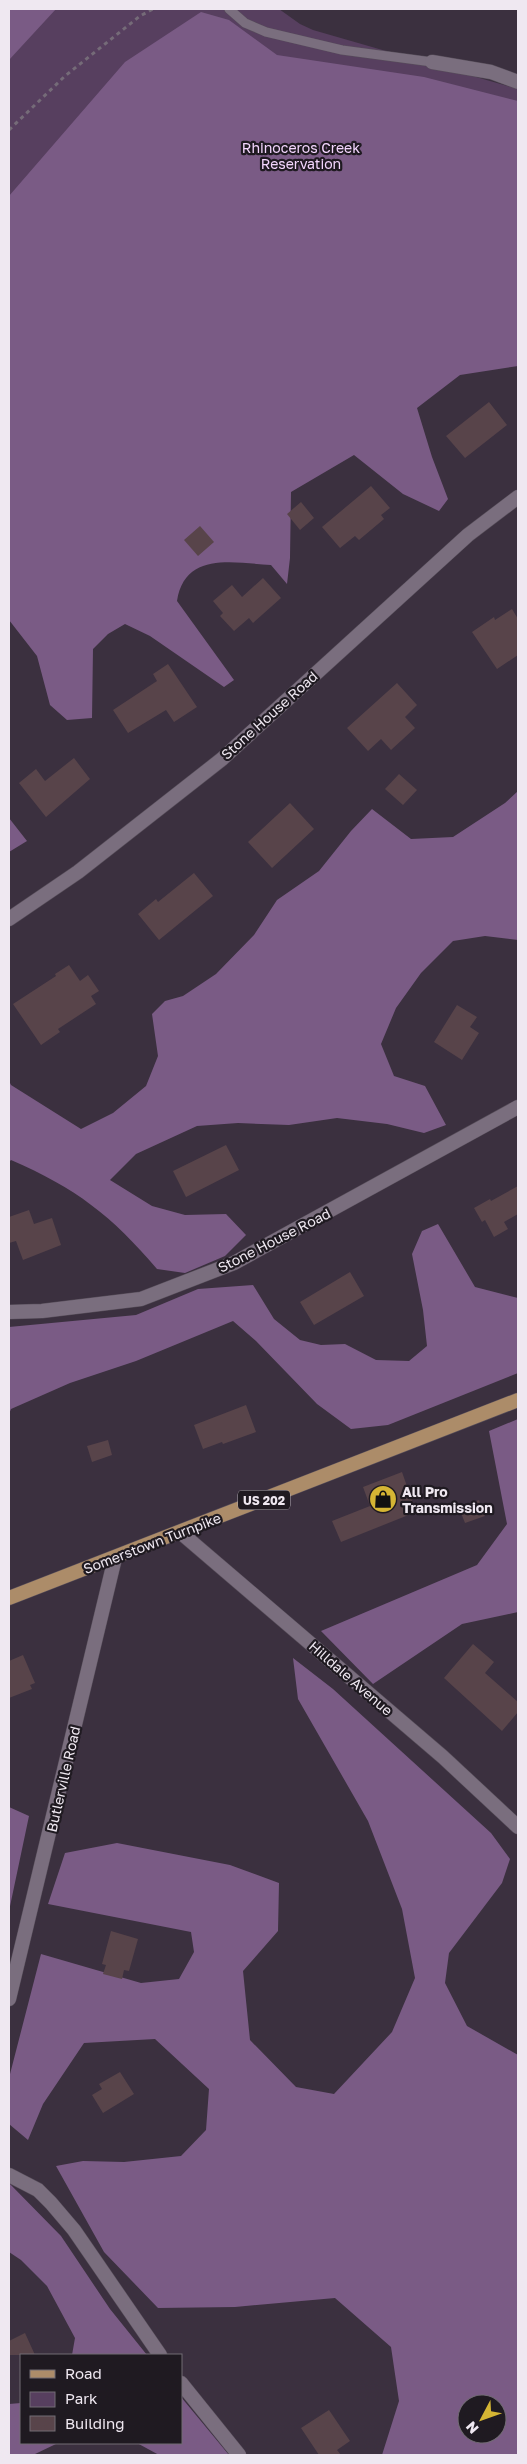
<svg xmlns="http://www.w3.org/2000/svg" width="527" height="2464" font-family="'Golos Text',sans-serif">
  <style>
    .green { fill: #573f5f }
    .forest { fill: #7a5b85; fill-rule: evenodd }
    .building { fill: #58444a }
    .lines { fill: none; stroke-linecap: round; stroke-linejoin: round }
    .service-casing { stroke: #574e5a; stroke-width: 10 }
    .minor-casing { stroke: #574e5a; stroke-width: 15 }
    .tertiary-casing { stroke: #574e5a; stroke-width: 15 }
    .primary-casing { stroke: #574e5a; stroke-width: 15 }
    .path { stroke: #756b78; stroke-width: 3; stroke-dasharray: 4 4; stroke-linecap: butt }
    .service { stroke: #7a6e7e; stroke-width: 9 }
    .minor { stroke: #7a6e7e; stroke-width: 14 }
    .tertiary { stroke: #7a6e7e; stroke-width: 14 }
    .primary { stroke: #ac8c69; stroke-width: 14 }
    .labels { text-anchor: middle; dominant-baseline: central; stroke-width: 4.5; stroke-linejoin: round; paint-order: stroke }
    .shield { fill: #1f1a21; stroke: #b1aab3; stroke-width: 1 }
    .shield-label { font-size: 12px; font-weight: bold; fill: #efe8f1 }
    .park-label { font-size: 14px; fill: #f4d6fe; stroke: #1f1a21 }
    .street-label { font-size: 14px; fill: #efe8f1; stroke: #1f1a21 }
    .poi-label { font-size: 14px; font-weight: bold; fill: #efe8f1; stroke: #1f1a21; text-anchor: start }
  </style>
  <rect width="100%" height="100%" fill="#3b303f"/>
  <path class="green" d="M55,9H279L300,24L313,30L518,89V135L9,382V59Z"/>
  <path class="forest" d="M9,9H56L9,60Z
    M201,12L229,20L277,55L424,77L518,101V366L460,375L417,408L432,457L448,499L439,511L403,494L354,455L291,492L290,558L287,584L271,565C234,563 185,551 177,601L234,680L224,687L150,636L125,624L108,634L93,649L92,718L67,720L50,705L37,656L9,620V196L125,62Z
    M518,791V940L485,936L453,941L421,973L396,1008L381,1044L394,1076L425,1086L446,1125L424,1133L387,1124L337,1118L289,1125L238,1123L197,1126L136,1154L110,1180L152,1206L185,1215L226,1214L246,1235L225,1256L185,1273L157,1269C112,1216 76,1188 11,1160L9,1162V1081L11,1085L81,1129L113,1113L146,1086L158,1056L152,1014L165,1001L183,996L216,974L254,935L277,900L319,871L351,831L372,809L411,839L453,837L505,803Z
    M9,818L27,841L9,852Z
    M438,1224L475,1287L518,1298V1373L388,1425L351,1429L317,1404L256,1341L233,1321L136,1361L70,1383L11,1409L9,1414V1327L136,1315L198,1289L253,1285L274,1319L300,1340L321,1345L345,1344L376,1360L409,1361L427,1346L423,1310L412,1254L422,1231Z
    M518,1419V1612L462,1624L373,1684L321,1631L477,1565L507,1524L489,1431Z
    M293,1658L333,1689L491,1833L510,1859L502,1883L449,1953L445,1983L467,2026L518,2055V2455H382L399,2401L391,2347L335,2298L235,2307L158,2308L104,2252L56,2166L83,2161L124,2162L181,2156L206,2130L209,2089L155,2039L84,2043L43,2104L28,2140L9,2124V2078L41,1954L141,1983L179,1979L194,1952L191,1932L48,1904L65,1853L117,1843L230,1865L279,1883L278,1931L243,1971L250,2040L296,2087L334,2094L392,2032L415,1978L402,1909L368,1821L298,1699ZM467,2404H497V2434H467Z
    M9,1807L29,1816L9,1911Z
    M9,2183L61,2236L110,2309L147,2355H72L75,2338L47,2286L21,2260L9,2252Z
    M181,2397L229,2455H159L137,2443H181Z
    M21,2403V2443H58L33,2455H9V2404Z"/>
  <path class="building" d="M489,402L507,425L465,458L446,436Z
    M371,486L390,508L381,515L384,519L359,540L355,536L340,548L322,527Z
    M301,502L314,518L300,530L287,514Z
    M200,526L214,542L198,556L184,540Z
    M263,578L281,598L253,623L249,618L234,631L220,616L223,613L213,601L232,585L242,597Z
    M512,609L518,619V655L497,669L472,632L494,617L495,620Z
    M168,664L197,707L174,722L166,710L128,733L113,710L157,681L153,674Z
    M397,683L417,705L405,717L415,728L391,750L381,739L368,751L347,728Z
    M74,758L90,779L46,817L19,783L36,769L45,781Z
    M399,774L417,790L403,805L385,789Z
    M290,803L314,829L272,868L248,842Z
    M194,873L213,896L159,940L138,914L156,899L158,902Z
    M69,965L80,981L88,975L99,991L91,996L96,1004L58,1029L60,1032L41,1045L13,1004L56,976L55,974Z
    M457,1005L477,1017L470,1027L479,1033L462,1060L434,1042Z
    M226,1145L239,1170L186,1197L173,1171Z
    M518,1186V1214L504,1222L508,1229L494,1237L485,1220L482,1222L474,1208L490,1199L491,1201Z
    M29,1210L34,1224L52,1218L61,1245L23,1260L16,1241L9,1243V1217Z
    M350,1272L364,1296L314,1325L300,1302Z
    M246,1405L256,1432L223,1444L222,1442L203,1449L194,1425Z
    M108,1440L112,1455L92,1462L87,1446Z
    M402,1472L416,1512L341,1542L332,1521L370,1506L363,1487Z
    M479,1500L485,1516L465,1523L459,1508Z
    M473,1644L494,1662L485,1673L518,1702V1712L502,1731L444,1678Z
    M23,1655L35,1683L30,1685L32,1689L9,1698V1661Z
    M111,1931L138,1939L129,1971L124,1970L122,1979L103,1974L106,1965L102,1964Z
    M120,2072L134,2094L103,2113L92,2095L102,2089L99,2084Z
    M25,2333L35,2355H9V2341Z
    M329,2410L350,2441L337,2450L341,2455H319L301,2428Z"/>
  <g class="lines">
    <g class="service-casing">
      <path id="service" d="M229,9L245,23L266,32L342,50L432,62"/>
    </g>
    <g class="minor-casing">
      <path id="minor" d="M432,62L491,72L518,82
        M9,919L78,872L222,759L468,535L518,497
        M9,1312L42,1311L141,1299L234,1263L518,1107
        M180,1532L443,1757L518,1827
        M9,2175L38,2190L51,2203L74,2230L160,2355
        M181,2383L239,2455"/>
    </g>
    <g class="tertiary-casing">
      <path id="tertiary" d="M9,1999L115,1558"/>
    </g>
    <g class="primary-casing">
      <path id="primary" d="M9,1598L518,1400"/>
    </g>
    <path class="path" d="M9,130L65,76L140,16L153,9"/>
    <use href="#service" class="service"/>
    <use href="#minor" class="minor"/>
    <use href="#tertiary" class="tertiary"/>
    <use href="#primary" class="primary"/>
  </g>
  <defs>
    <g id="shop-disc" transform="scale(1.4375)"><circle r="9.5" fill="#d5b534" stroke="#1f1a21"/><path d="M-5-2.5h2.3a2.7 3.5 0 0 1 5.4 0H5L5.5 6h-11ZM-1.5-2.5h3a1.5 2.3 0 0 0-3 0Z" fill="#111"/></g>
  </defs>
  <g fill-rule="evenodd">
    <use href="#shop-disc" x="383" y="1499"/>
  </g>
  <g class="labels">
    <rect class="shield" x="238" y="1490.5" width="52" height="19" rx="4"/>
    <g class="shield-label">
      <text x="264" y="1500">US 202</text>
    </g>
    <g class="park-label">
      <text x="301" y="147">Rhinoceros Creek<tspan x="301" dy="16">Reservation</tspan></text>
    </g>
    <g class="street-label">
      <text transform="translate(269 715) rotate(-42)">Stone House Road</text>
      <text transform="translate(274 1240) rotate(-27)">Stone House Road</text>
      <text transform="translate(152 1543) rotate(-21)">Somerstown Turnpike</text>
      <text transform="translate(351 1678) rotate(41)">Hilldale Avenue</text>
      <text transform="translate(63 1779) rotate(-77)">Butlerville Road</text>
    </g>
    <g class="poi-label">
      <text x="402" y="1491">All Pro<tspan x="402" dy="16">Transmission</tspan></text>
    </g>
  </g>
  <rect width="527" height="2464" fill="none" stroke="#efe8f1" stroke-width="20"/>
  <rect x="20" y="2354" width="162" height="90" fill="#1f1a21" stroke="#726c74"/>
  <rect x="30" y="2370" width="25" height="8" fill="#ac8c69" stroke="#726c74"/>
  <text x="65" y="2379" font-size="15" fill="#efe8f1">Road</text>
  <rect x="30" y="2392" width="25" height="15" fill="#573f5f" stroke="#726c74"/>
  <text x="65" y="2404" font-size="15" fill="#efe8f1">Park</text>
  <rect x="30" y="2416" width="25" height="15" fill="#58444a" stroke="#726c74"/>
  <text x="65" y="2429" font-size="15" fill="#efe8f1">Building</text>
  <g transform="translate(482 2419) rotate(229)"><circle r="24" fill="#1f1a21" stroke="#726c74"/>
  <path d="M0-4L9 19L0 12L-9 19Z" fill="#d5b534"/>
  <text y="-8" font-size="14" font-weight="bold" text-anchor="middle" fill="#efe8f1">N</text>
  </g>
</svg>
